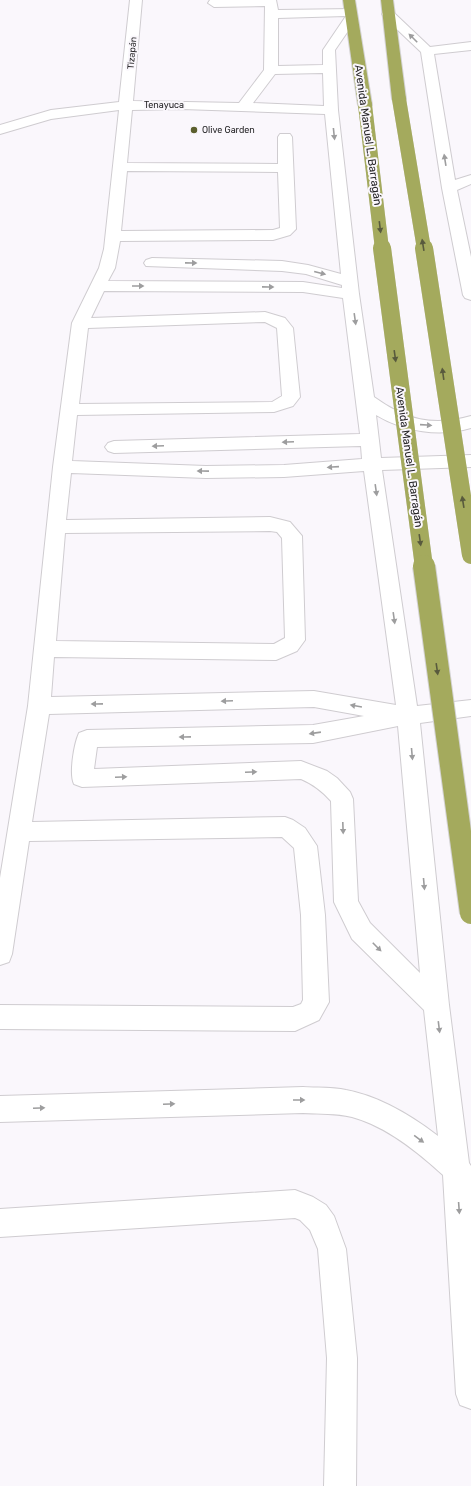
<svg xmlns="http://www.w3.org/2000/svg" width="471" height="1486" font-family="Rubik,sans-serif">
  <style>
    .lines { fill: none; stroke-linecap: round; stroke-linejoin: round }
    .minor-casing { stroke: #cfccd0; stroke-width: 2 }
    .highway-casing { stroke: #d4d3d4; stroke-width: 2 }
    .minor { fill: #fff; fill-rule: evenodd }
    .highway { fill: #a4aa5d; fill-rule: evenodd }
    .highway-bridge-far2-casing { stroke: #d4d3d4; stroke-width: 14; stroke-linecap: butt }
    .highway-bridge-far1-casing { stroke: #d4d3d4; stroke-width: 18; stroke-linecap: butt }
    .highway-bridge-casing { stroke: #d4d3d4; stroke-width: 24; stroke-linecap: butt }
    .highway-bridge-far2 { stroke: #a4aa5d; stroke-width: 14 }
    .highway-bridge-far1 { stroke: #a4aa5d; stroke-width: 18 }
    .highway-bridge { stroke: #a4aa5d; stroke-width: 22 }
    .oneway { fill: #9d9d9e }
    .oneway2 { fill: #585a3d }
    .poi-dot { fill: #5b5f2d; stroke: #faf7fc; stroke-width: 1.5 }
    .labels { text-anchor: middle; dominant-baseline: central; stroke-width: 4; stroke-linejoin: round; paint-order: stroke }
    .far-street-label { font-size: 9px; fill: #262527; stroke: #faf7fc }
    .far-poi-label { font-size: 9px; fill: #262527; stroke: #faf7fc; text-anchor: start }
    .street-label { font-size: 11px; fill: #262527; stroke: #faf7fc }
  </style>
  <rect width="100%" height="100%" fill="#faf7fc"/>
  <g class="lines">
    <g class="minor-casing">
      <path id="minor" d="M130,0H142L133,101L239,103L264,70L265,6L214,7L208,3L210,0H276L278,10L354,9L356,12L353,15L357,18L335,50L338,110L359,294L374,397C406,420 432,427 471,416V428C440,437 404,432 376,415L381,458L471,455V467L382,470L417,706L471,700V716L420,723L449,1005L469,1163L471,1166V1409L460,1405L456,1394L443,1175C418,1152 386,1126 352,1117C336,1113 319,1114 303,1113L0,1122V1096L303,1087C317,1088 332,1087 346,1090C379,1096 412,1116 438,1136L424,1010L352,939L334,902L331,801C322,791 313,784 301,779L82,787L74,784C69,774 74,744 79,733L87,730L313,725L364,716L314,707L49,714L32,822L285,817L293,820L305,828L317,846L325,915L329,1002L319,1020L295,1031L0,1029V1005L293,1007L301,1004L303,1000L301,915L294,848L282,837L29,841L12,954L9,962L0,965V878L28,706L53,467L72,323L99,268L104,249L119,110L51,119L0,134V125L51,110L119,102ZM346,16L323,50V65L278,66V18ZM323,73L324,106L253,103L275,74ZM182,109L325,114L341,274L308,265L282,261L152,258L146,260L144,263L146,266L282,271L306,274L342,285V288L303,282L108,281L115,268L120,241L273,240L290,235L296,229L292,137L290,134H280L278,137V164L127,163L132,110ZM127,171L278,172L280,228L273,230L121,231ZM104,291L303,292L343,298L360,434L114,441L108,443L105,447L108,451L114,453L361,446L362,459L284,465L206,466L72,461L77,415L274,412L293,406L300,397L293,328L285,318L265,312L91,318ZM265,322L277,328L282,396L272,402L79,404L88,328ZM364,471L396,705L314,691L51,697L54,657L276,660L297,651L305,640L302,536L290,522L270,517L66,520L71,473L206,478L284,477ZM270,531L277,532L282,538L285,638L274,644L56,641L65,533ZM398,726L420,973L370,923L358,901L353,799L350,792L337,778L327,771L301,761L94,769L97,747L313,743Z
        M388,10L392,11L430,47L471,42V50L434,54L455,180L471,175V184L457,190L471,257V300L465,298L463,295L442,188L421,52L384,17L382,14L384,11Z
        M295,1190L313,1197L326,1205L334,1216L346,1249L357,1358L356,1486H324L327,1358L318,1249L310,1230L300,1220L295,1218L0,1237V1209Z"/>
    </g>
    <g class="highway-casing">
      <path id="highway" d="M343,0H355L372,105L370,108H360L358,105Z
        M381,0H393L406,99L404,102H394L392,99Z"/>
    </g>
    <use href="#minor" class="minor"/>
    <use href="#highway" class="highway"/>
    <g class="highway-bridge-far2-casing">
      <path id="highway-bridge-far2" d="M399,99L424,249
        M365,105L382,249"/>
    </g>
    <g class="highway-bridge-far1-casing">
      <path id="highway-bridge-far1" d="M382,248L424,567
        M424,248L471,555"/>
    </g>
    <g class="highway-bridge-casing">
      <path id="highway-bridge" d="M424,566L471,913"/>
    </g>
    <use href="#highway-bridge-far2" class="highway-bridge-far2"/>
    <use href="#highway-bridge-far1" class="highway-bridge-far1"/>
    <use href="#highway-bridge" class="highway-bridge"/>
  </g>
  <defs><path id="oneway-solid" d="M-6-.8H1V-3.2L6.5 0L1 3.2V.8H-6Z"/></defs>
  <g class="oneway">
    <use href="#oneway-solid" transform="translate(413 38) rotate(-135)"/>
    <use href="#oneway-solid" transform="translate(334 134) rotate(84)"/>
    <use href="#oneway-solid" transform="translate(445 160) rotate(-99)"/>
    <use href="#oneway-solid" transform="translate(191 263) rotate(1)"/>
    <use href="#oneway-solid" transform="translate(320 273) rotate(14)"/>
    <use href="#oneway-solid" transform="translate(138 286)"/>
    <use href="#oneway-solid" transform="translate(268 287) rotate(1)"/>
    <use href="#oneway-solid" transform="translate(355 319) rotate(82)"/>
    <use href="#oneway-solid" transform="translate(426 425) rotate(4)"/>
    <use href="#oneway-solid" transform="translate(288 442) rotate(178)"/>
    <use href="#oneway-solid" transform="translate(158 446) rotate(178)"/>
    <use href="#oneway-solid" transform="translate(333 467) rotate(176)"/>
    <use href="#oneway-solid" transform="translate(203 471) rotate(-179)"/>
    <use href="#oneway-solid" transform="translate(376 490) rotate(82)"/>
    <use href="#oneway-solid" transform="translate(394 618) rotate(82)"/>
    <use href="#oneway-solid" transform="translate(227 701) rotate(178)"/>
    <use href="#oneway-solid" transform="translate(97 704) rotate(179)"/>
    <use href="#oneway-solid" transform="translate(356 706) rotate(-170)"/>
    <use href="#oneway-solid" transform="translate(315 733) rotate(172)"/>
    <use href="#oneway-solid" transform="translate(185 737) rotate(179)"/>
    <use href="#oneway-solid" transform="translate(412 754) rotate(85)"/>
    <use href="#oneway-solid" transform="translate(251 772) rotate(-2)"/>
    <use href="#oneway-solid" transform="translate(121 777) rotate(-2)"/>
    <use href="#oneway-solid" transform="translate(343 828) rotate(88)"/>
    <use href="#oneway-solid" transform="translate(424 884) rotate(85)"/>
    <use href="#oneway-solid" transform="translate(377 947) rotate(45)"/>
    <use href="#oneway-solid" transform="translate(439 1027) rotate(83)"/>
    <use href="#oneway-solid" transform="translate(299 1100)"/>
    <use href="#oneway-solid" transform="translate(169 1104) rotate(-2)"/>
    <use href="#oneway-solid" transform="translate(39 1108) rotate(-2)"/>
    <use href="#oneway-solid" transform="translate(419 1139) rotate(36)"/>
    <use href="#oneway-solid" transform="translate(459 1208) rotate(86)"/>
  </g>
  <g class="oneway2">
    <use href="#oneway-solid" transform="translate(380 227) rotate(83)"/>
    <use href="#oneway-solid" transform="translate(423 245) rotate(-99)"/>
    <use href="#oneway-solid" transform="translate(395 356) rotate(82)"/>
    <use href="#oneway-solid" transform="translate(443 374) rotate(-98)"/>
    <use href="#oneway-solid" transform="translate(463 502) rotate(-99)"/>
    <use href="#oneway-solid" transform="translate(420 540) rotate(82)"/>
    <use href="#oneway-solid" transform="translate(437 669) rotate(82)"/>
  </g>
  <circle class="poi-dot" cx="194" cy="130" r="4"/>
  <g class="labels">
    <g class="far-street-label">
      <text transform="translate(132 53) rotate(-85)">Tizapán</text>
      <text x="164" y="105">Tenayuca</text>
    </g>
    <g class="far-poi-label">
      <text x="202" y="130">Olive Garden</text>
    </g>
    <g class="street-label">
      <text transform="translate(368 135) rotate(82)">Avenida Manuel L. Barragán</text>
      <text transform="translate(409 457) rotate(82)">Avenida Manuel L. Barragán</text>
    </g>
  </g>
</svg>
